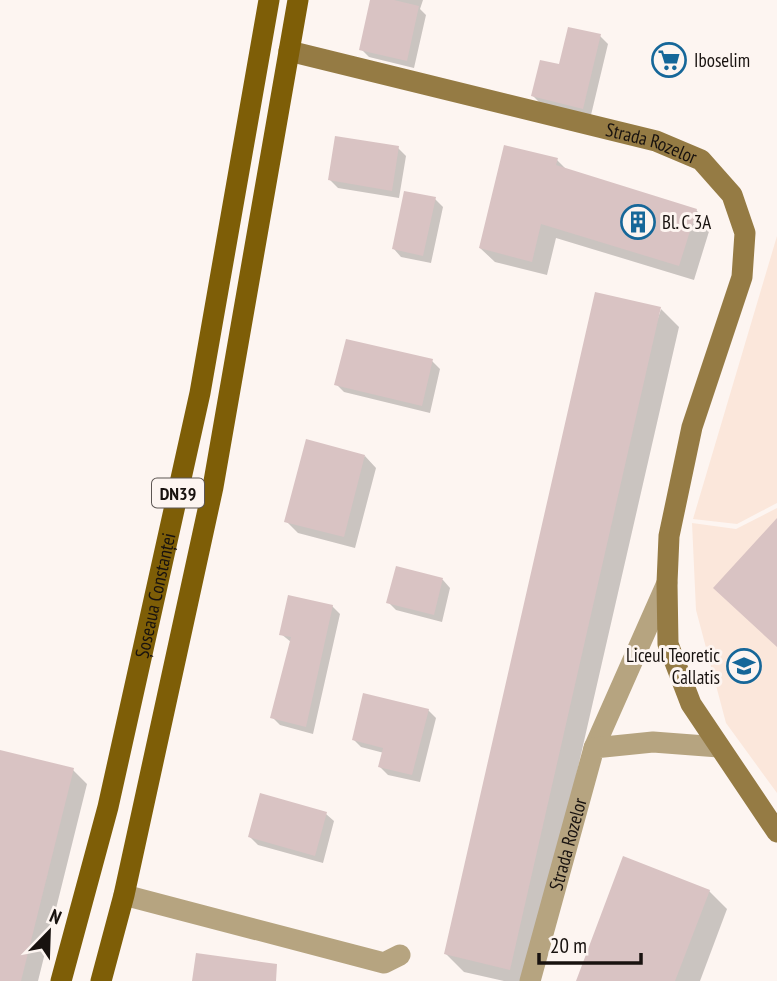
<svg xmlns="http://www.w3.org/2000/svg" width="777" height="981" font-family="'PT Sans Narrow',sans-serif">
  <style>
    .built { fill: #fbe7db }
    .shadow { fill: #0003 }
    .building { fill: #d9c3c3 }
    .lines { fill: none; stroke-linecap: round; stroke-linejoin: round }
    .street { stroke: #b6a480; stroke-width: 21 }
    .secondary { stroke: #957b44; stroke-width: 21 }
    .primary { stroke: #7e5e07; stroke-width: 21 }
    .labels { text-anchor: middle; dominant-baseline: central; stroke-width: 6; stroke-linejoin: round; paint-order: stroke }
    .shield { fill: #fdf5f1; stroke: #5d5653; stroke-width: 2 }
    .shield-label { font-size: 18px; font-weight: bold; fill: #18120f }
    .poi-label { font-size: 19px; fill: #18120f; stroke: #fdf5f1; text-anchor: start }
    .street-label { font-size: 19px; fill: #18120f; stroke: #fdf5f1 }
  </style>
  <rect width="100%" height="100%" fill="#fdf5f1"/>
  <path class="built" d="M777,236V503L737,524L693,519Z
    M777,508V793L726,723L696,610L692,523L736,529Z"/>
  <path class="shadow" d="M372,0H423L420,9L426,15L414,68L369,57L361,49Z
    M600,36L608,44L591,115L541,104L533,96L561,66Z
    M398,148L406,156L399,198L338,188L330,180Z
    M557,160L568,171L696,210L711,225L694,280L556,238L547,275L495,262L480,248Z
    M435,199L443,207L431,263L401,257L394,249Z
    M661,309L679,327L529,981H504L464,972L446,954Z
    M432,361L440,369L430,413L344,392L336,384Z
    M365,456L376,468L355,548L298,533L286,521Z
    M397,568L443,580L450,588L442,622L396,610L388,602Z
    M332,606L340,614L313,734L280,725L272,717L291,642L281,634Z
    M428,710L436,718L420,782L388,775L380,767L384,753L361,747L353,739Z
    M0,751L73,770L87,784L38,981H0Z
    M326,814L334,821L323,863L258,845L250,837Z
    M709,891L727,909L700,981H577Z"/>
  <path class="building" d="M370,0H394L419,6L407,61L359,50Z
    M568,27L601,34L583,109L531,96L540,60L559,64Z
    M335,136L399,146L392,191L328,180Z
    M504,145L558,158L556,165L697,209L679,266L541,224L532,262L479,248Z
    M404,191L436,197L423,256L392,249Z
    M595,292L661,307L510,970L444,954Z
    M346,339L433,359L422,406L334,385Z
    M306,439L365,455L344,537L284,522Z
    M777,518V647L713,588Z
    M396,566L443,578L434,615L386,603Z
    M288,595L333,605L306,727L270,718L291,637L279,635Z
    M363,693L429,709L412,775L378,767L383,748L352,740Z
    M0,750L74,768L21,981H0Z
    M260,793L327,812L315,856L248,837Z
    M623,856L710,890L675,981H576Z
    M196,953L277,964L276,981H192Z"/>
  <g class="lines">
    <g class="street">
      <path d="M594,748L667,583"/>
      <path d="M124,895L384,963L400,955"/>
      <path id="s1" d="M530,981L594,748L653,742L719,747"/>
    </g>
    <path class="secondary" id="s2" d="M289,51L656,141L701,160L732,195L745,233L742,277L692,427L669,536L667,583L668,644L691,704L777,832"/>
    <g class="primary">
      <path id="s3" d="M61,981L108,807L200,393L269,0"/>
      <path d="M101,981L124,895L213,487L298,0"/>
    </g>
  </g>
  <defs>
    <g id="supermarket-ring" transform="scale(1.75)"><circle r="9.5" fill="#fdf5f1" stroke="#166799" stroke-width="1.5"/><path d="M-6-5.5h2.5l.6 2H6L4.5 2H-2.5L-4.4-4H-6ZM-1.5 3.2a1.3 1.3 0 1 0 .1 0ZM3 3.2a1.3 1.3 0 1 0 .1 0Z" fill="#166799"/></g>
    <g id="building-ring" transform="scale(1.75)"><circle r="9.5" fill="#fdf5f1" stroke="#166799" stroke-width="1.5"/><path d="M-4-6H4V6H1V3H-1V6H-4ZM-2.5-4.3h1.7v1.8h-1.7ZM.8-4.3h1.7v1.8H.8ZM-2.5-1h1.7V.8h-1.7ZM.8-1h1.7V.8H.8Z" fill="#166799"/></g>
    <g id="university-ring" transform="scale(1.75)"><circle r="9.5" fill="#fdf5f1" stroke="#166799" stroke-width="1.5"/><path d="M0-5L7-2L0 1L-7-2ZM-4 1L0 2.5L4 1V4Q0 6-4 4Z" fill="#166799"/></g>
  </defs>
  <g fill-rule="evenodd">
    <use href="#supermarket-ring" x="669" y="60"/>
    <use href="#building-ring" x="638" y="222"/>
    <use href="#university-ring" x="744" y="666"/>
  </g>
  <g class="labels">
    <rect class="shield" x="152" y="478.5" width="52" height="29" rx="5"/>
    <g class="shield-label">
      <text x="178" y="493">DN39</text>
    </g>
    <g class="poi-label">
      <text x="694" y="60">Iboselim</text>
      <text x="662" y="222">Bl. C 3A</text>
      <text x="720" y="655" text-anchor="end">Liceul Teoretic<tspan x="720" dy="22">Callatis</tspan></text>
    </g>
    <g class="street-label">
      <text stroke="none"><textPath href="#s2" startOffset="374">Strada Rozelor</textPath></text>
      <text stroke="none"><textPath href="#s3" startOffset="397">Șoseaua Constanței</textPath></text>
      <text stroke="none"><textPath href="#s1" startOffset="142">Strada Rozelor</textPath></text>
    </g>
  </g>
  <g transform="translate(49 932) rotate(23)" stroke="#fdf5f1" stroke-width="5" paint-order="stroke">
  <path d="M0-5L12 26L0 18L-12 26Z" fill="#18120f"/>
  <text y="-10" font-size="19" font-weight="bold" text-anchor="middle" fill="#18120f">N</text>
  </g>
  <path d="M539 953v10h102v-10" fill="none" stroke="#18120f" stroke-width="3.5"/>
  <text x="550" y="953" font-size="21" fill="#18120f" stroke="#fdf5f1" stroke-width="5" paint-order="stroke">20 m</text>
</svg>
